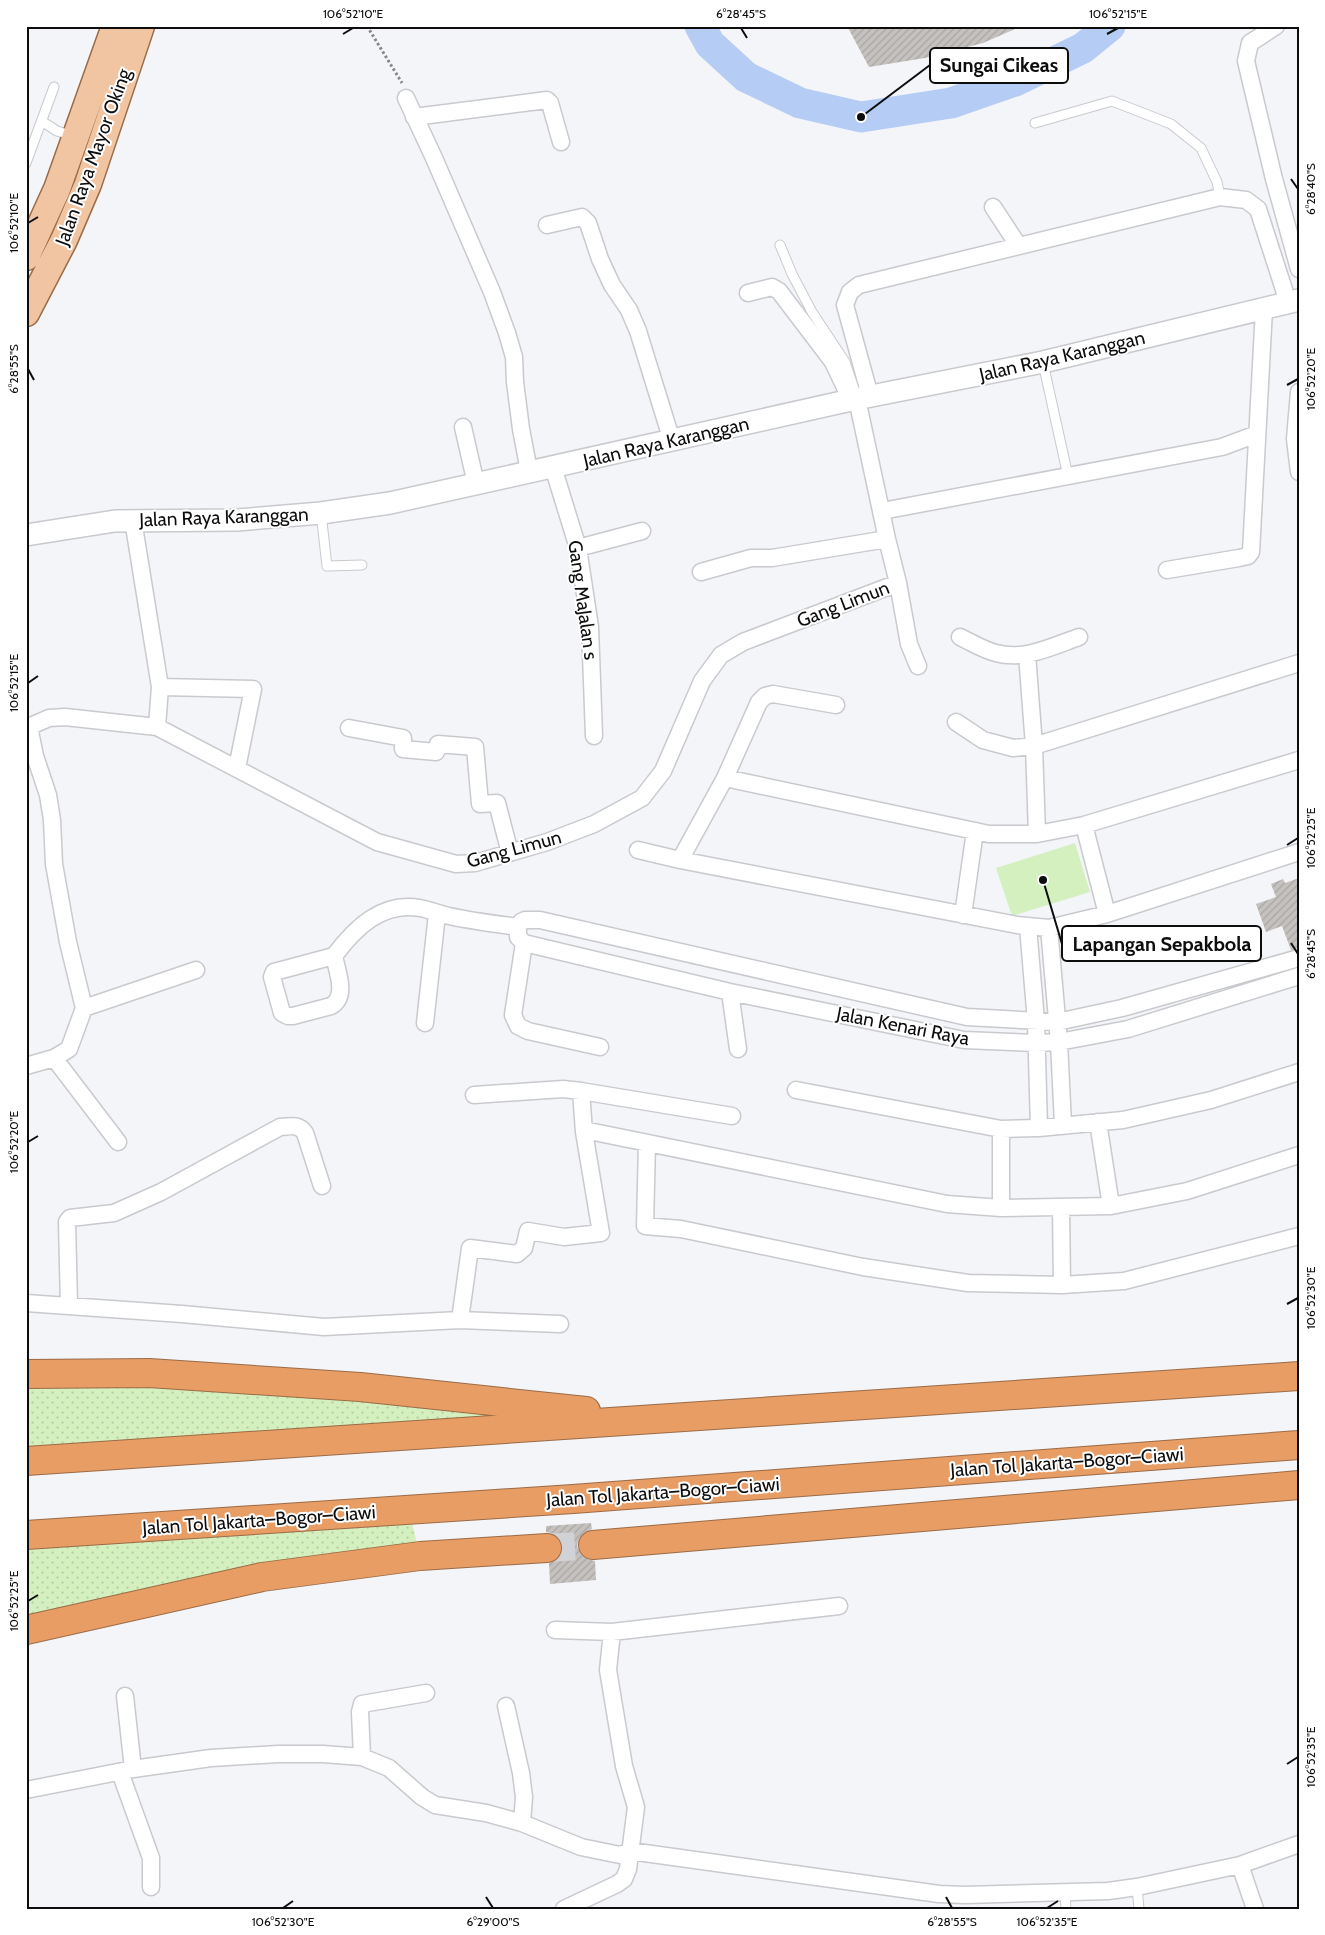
<svg xmlns="http://www.w3.org/2000/svg" width="1325" height="1935" font-family="Cabin,sans-serif">
  <style>
    .grass { fill: url(#grass-dots) }
    .park { fill: #d4f0bf }
    .lines { fill: none; stroke-linecap: round; stroke-linejoin: round }
    .river { stroke: #b5ccf5; stroke-width: 31 }
    .building { fill: url(#building-hatch) }
    .motorway-tunnel { stroke: #d1d2d6; stroke-width: 28; stroke-dasharray: 28 14; stroke-linecap: butt }
    .service-casing { stroke: #c8cace; stroke-width: 11 }
    .minor-casing { stroke: #c8cace; stroke-width: 19 }
    .tertiary-casing { stroke: #c8cace; stroke-width: 24 }
    .primary-casing { stroke: #9b6b46; stroke-width: 29 }
    .motorway-casing { stroke: #9b6b46; stroke-width: 30 }
    .path { stroke: #87878a; stroke-width: 3; stroke-dasharray: 2.5 2.5; stroke-linecap: butt }
    .service { stroke: #fff; stroke-width: 9 }
    .minor { stroke: #fff; stroke-width: 16 }
    .tertiary { stroke: #fff; stroke-width: 21 }
    .primary { stroke: #f1c4a2; stroke-width: 26 }
    .motorway { stroke: #e79d64; stroke-width: 28 }
    .ticks { fill: none; stroke: #0d0d0e; stroke-width: 2 }
    .labels { text-anchor: middle; dominant-baseline: central; stroke-width: 4; stroke-linejoin: round; paint-order: stroke }
    .street-label { font-size: 19px; fill: #0d0d0e; stroke: #fff }
    .leader { fill: none; stroke: #0d0d0e; stroke-width: 2 }
    .callout-dot { fill: #0d0d0e; stroke: #fff; stroke-width: 2 }
    .callout { fill: #fff; stroke: #0d0d0e; stroke-width: 2 }
    .callout-label { font-size: 20px; text-anchor: middle; font-weight: bold; fill: #0d0d0e }
    .neatline { fill: none; stroke: #0d0d0e; stroke-width: 2 }
    .ticks-label { font-size: 12px; text-anchor: middle; fill: #0d0d0e }
  </style>
  <defs>
    <pattern id="grass-dots" width="8" height="8" patternUnits="userSpaceOnUse" patternTransform="scale(1.25)"><rect width="8" height="8" fill="#d4f0bf"/><path d="M2 2h.1M6 6h.1" fill="none" stroke="#b5cda3" stroke-width="1.8" stroke-linecap="round"/></pattern>
    <pattern id="building-hatch" width="6" height="6" patternUnits="userSpaceOnUse" patternTransform="scale(1.25)"><rect width="6" height="6" fill="#c5c1be"/><path d="M-1 1l2-2M0 6l6-6M5 7l2-2" fill="none" stroke="#a8a5a2"/></pattern>
  </defs>
  <rect width="100%" height="100%" fill="#f4f5f9"/>
  <path class="grass" d="M26,1374L660,1419L26,1462Z
    M409,1510L420,1556L26,1630V1535Z"/>
  <path class="park" d="M1075,843L1090,892L1012,916L996,868Z"/>
  <g class="lines">
    <path class="river" d="M700,26L710,44L746,77L800,103L861,117L951,103L1015,81L1083,48L1110,26"/>
  </g>
  <path class="building" d="M847,26H1022L983,43L925,58L869,67Z
    M1299,878V948L1291,950L1282,926L1266,932L1256,904L1276,897L1271,884L1283,879L1285,883Z
    M591,1523L592,1529L584,1533L579,1539L577,1546L581,1554L587,1559L595,1561L596,1580L550,1584L549,1563L555,1561L561,1555L562,1547L560,1540L554,1534L546,1532V1526Z"/>
  <g class="lines">
    <path class="motorway-tunnel" d="M547,1548L593,1545"/>
    <g class="service-casing">
      <path id="service" d="M43,122L57,131L74,136
        M1035,123L1112,101L1171,124L1201,148L1217,182L1220,197
        M26,163L54,87
        M780,245L792,274L812,312L845,362L856,395
        M1043,363L1068,476
        M321,513L327,566L362,565
        M1137,1887L1139,1909
        M1065,1893L1066,1909"/>
    </g>
    <g class="minor-casing">
      <path id="minor" d="M1276,26L1250,43L1246,61L1274,179L1299,269
        M406,98L434,158L492,292L507,333L514,357L515,382L521,429L529,471
        M414,117L547,100L550,103L561,142
        M993,207L1018,245
        M547,225L582,217L588,223L600,259L612,285L629,310L638,331L672,441
        M748,293L772,287L779,291L833,362L851,400
        M1299,392L1295,439L1299,472
        M870,396L845,305L850,292L859,285L1220,197L1246,200L1258,209L1288,302
        M857,399L887,539L898,583L909,644L918,666
        M463,427L476,484
        M553,467L578,548L590,627L594,736
        M882,511L1222,447L1257,434
        M133,520L160,687L157,727
        M578,548L642,531
        M1167,570L1239,558L1248,556L1251,552L1264,309
        M701,572L751,558H772L887,539
        M960,637C971,642 983,650 996,653C1024,661 1053,646 1079,637
        M1027,654L1034,746L1037,834
        M160,687L253,689L237,768
        M956,722L983,740L1013,748L1034,746L1299,663
        M26,728L49,718L65,717L157,727L377,842L456,864L475,863L547,842L594,824L642,798L663,771L702,681L721,655L743,642L898,583
        M349,728L403,738V749L436,752L438,744L475,747L480,804L497,803L510,853
        M725,778L989,834H1037L1084,825L1299,760
        M1084,825L1107,914
        M638,850L680,860L1017,925L1049,928L1107,914L1299,852
        M680,860L725,778L759,702L765,696L773,694L836,705
        M963,915L975,831
        M1028,927L1036,1021L1039,1128
        M1049,928L1059,1042L1063,1125
        M524,943L513,1015L518,1026L528,1031L600,1047
        M334,956C337,971 348,997 331,1006L293,1016H288L282,1013L272,977L274,972Z
        M334,956C355,928 382,901 420,908C430,910 439,914 449,916C472,921 495,924 518,927
        M1299,958L1122,1008L1057,1022L967,1017L540,920H525L521,922L518,927V937L524,943L730,992L964,1040L1037,1043L1059,1042L1128,1029L1299,976
        M730,992L738,1049
        M84,1008L196,970
        M425,1023L437,914
        M54,1058L118,1142
        M26,1066L54,1058L69,1049L84,1008L68,942L54,864L52,820L48,795L35,756L29,726
        M796,1090L1001,1129L1039,1128L1123,1120L1211,1100L1299,1072
        M581,1091L732,1116
        M1098,1122L1111,1206
        M1001,1129V1208
        M589,1131L947,1204L1001,1208L1111,1206L1187,1191L1299,1155
        M647,1143L645,1226L681,1229L863,1267L968,1283L1062,1285L1124,1281L1299,1236
        M1061,1207L1062,1285
        M26,1303L182,1314L324,1327L460,1320L560,1324
        M69,1306L67,1222L70,1218L114,1213L161,1192L280,1127C290,1126 299,1124 305,1133L322,1186
        M460,1320L470,1248L517,1254L524,1248L528,1231L564,1237L601,1233L584,1132L581,1091L563,1089L474,1095
        M555,1630L612,1632L839,1606
        M125,1696L133,1769
        M506,1706L521,1773L524,1797L522,1823
        M362,1757L360,1712L362,1704L426,1693
        M120,1772L151,1858V1887
        M26,1790L133,1769L211,1758L278,1754H323L362,1757L389,1768L422,1797L435,1805L486,1813L522,1823L581,1847L620,1855L630,1851L939,1894L965,1895L1108,1891L1137,1887L1240,1865L1299,1844
        M1240,1865L1255,1909
        M564,1909L617,1884L624,1879L628,1869L636,1807L624,1766L608,1670L612,1632"/>
    </g>
    <g class="tertiary-casing">
      <path id="tertiary" d="M26,535L115,521L237,520L321,513L390,503L851,400L1043,362L1299,300"/>
    </g>
    <g class="primary-casing">
      <path id="primary" d="M26,257L57,189L115,26
        M26,313L64,240L88,184L141,26"/>
    </g>
    <g class="motorway-casing">
      <path id="motorway" d="M26,1374L149,1373L360,1387L586,1411
        M26,1461L1299,1376
        M26,1535L573,1499L1299,1445
        M593,1545L1299,1485
        M26,1630L262,1577L420,1556L547,1548"/>
    </g>
    <path class="path" d="M367,26L402,83"/>
    <use href="#service" class="service"/>
    <use href="#minor" class="minor"/>
    <use href="#tertiary" class="tertiary"/>
    <use href="#primary" class="primary"/>
    <use href="#motorway" class="motorway"/>
  </g>
  <path class="ticks" d="M741,28L747,38M343,34L353,28M1107,34L1118,28M1291,179L1298,189M28,223L38,217M28,369L34,380M1287,385L1298,379M28,683L38,676M1287,845L1298,838M1291,943L1298,954M28,1142L38,1136M1287,1304L1298,1298M28,1601L38,1595M1287,1764L1298,1757M486,1897L493,1908M946,1897L952,1908M283,1908L293,1901M1047,1908L1058,1901"/>
  <g class="labels">
    <g class="street-label">
      <text transform="translate(93 157) rotate(-70)">Jalan Raya Mayor Oking</text>
      <text transform="translate(1062 356) rotate(-13)">Jalan Raya Karanggan</text>
      <text transform="translate(666 442) rotate(-13)">Jalan Raya Karanggan</text>
      <text transform="translate(224 517) rotate(-2)">Jalan Raya Karanggan</text>
      <text transform="translate(583 600) rotate(82)">Gang MaJalan s</text>
      <text transform="translate(843 604) rotate(-21)">Gang Limun</text>
      <text transform="translate(514 849) rotate(-15)">Gang Limun</text>
      <text transform="translate(903 1026) rotate(11)">Jalan Kenari Raya</text>
      <text transform="translate(1067 1462) rotate(-4)">Jalan Tol Jakarta–Bogor–Ciawi</text>
      <text transform="translate(663 1492) rotate(-4)">Jalan Tol Jakarta–Bogor–Ciawi</text>
      <text transform="translate(259 1520) rotate(-4)">Jalan Tol Jakarta–Bogor–Ciawi</text>
    </g>
  </g>
  <path class="leader" d="M861 117L930 65M1043 880L1062 944"/>
  <g class="callout-dot">
    <circle cx="861" cy="117" r="5"/>
    <circle cx="1043" cy="880" r="5"/>
  </g>
  <g class="callout">
    <rect x="930" y="48" width="138" height="35" rx="5"/>
    <rect x="1062" y="926" width="199" height="35" rx="5"/>
  </g>
  <g class="callout-label">
    <text x="999" y="72">Sungai Cikeas</text>
    <text x="1162" y="951">Lapangan Sepakbola</text>
  </g>
  <rect width="1325" height="1935" fill="none" stroke="#ffffff" stroke-width="55"/>
  <rect x="28" y="28" width="1270" height="1880" class="neatline"/>
  <g class="ticks-label">
    <text x="353" y="18">106°52'10"E</text>
    <text x="741" y="18">6°28'45"S</text>
    <text x="1118" y="18">106°52'15"E</text>
    <text transform="translate(1311 189) rotate(-90)" y="4">6°28'40"S</text>
    <text transform="translate(14 223) rotate(-90)" y="4">106°52'10"E</text>
    <text transform="translate(14 369) rotate(-90)" y="4">6°28'55"S</text>
    <text transform="translate(1311 379) rotate(-90)" y="4">106°52'20"E</text>
    <text transform="translate(14 683) rotate(-90)" y="4">106°52'15"E</text>
    <text transform="translate(1311 838) rotate(-90)" y="4">106°52'25"E</text>
    <text transform="translate(1311 954) rotate(-90)" y="4">6°28'45"S</text>
    <text transform="translate(14 1142) rotate(-90)" y="4">106°52'20"E</text>
    <text transform="translate(1311 1298) rotate(-90)" y="4">106°52'30"E</text>
    <text transform="translate(14 1601) rotate(-90)" y="4">106°52'25"E</text>
    <text transform="translate(1311 1757) rotate(-90)" y="4">106°52'35"E</text>
    <text x="283" y="1926">106°52'30"E</text>
    <text x="493" y="1926">6°29'00"S</text>
    <text x="952" y="1926">6°28'55"S</text>
    <text x="1047" y="1926">106°52'35"E</text>
  </g>
</svg>
